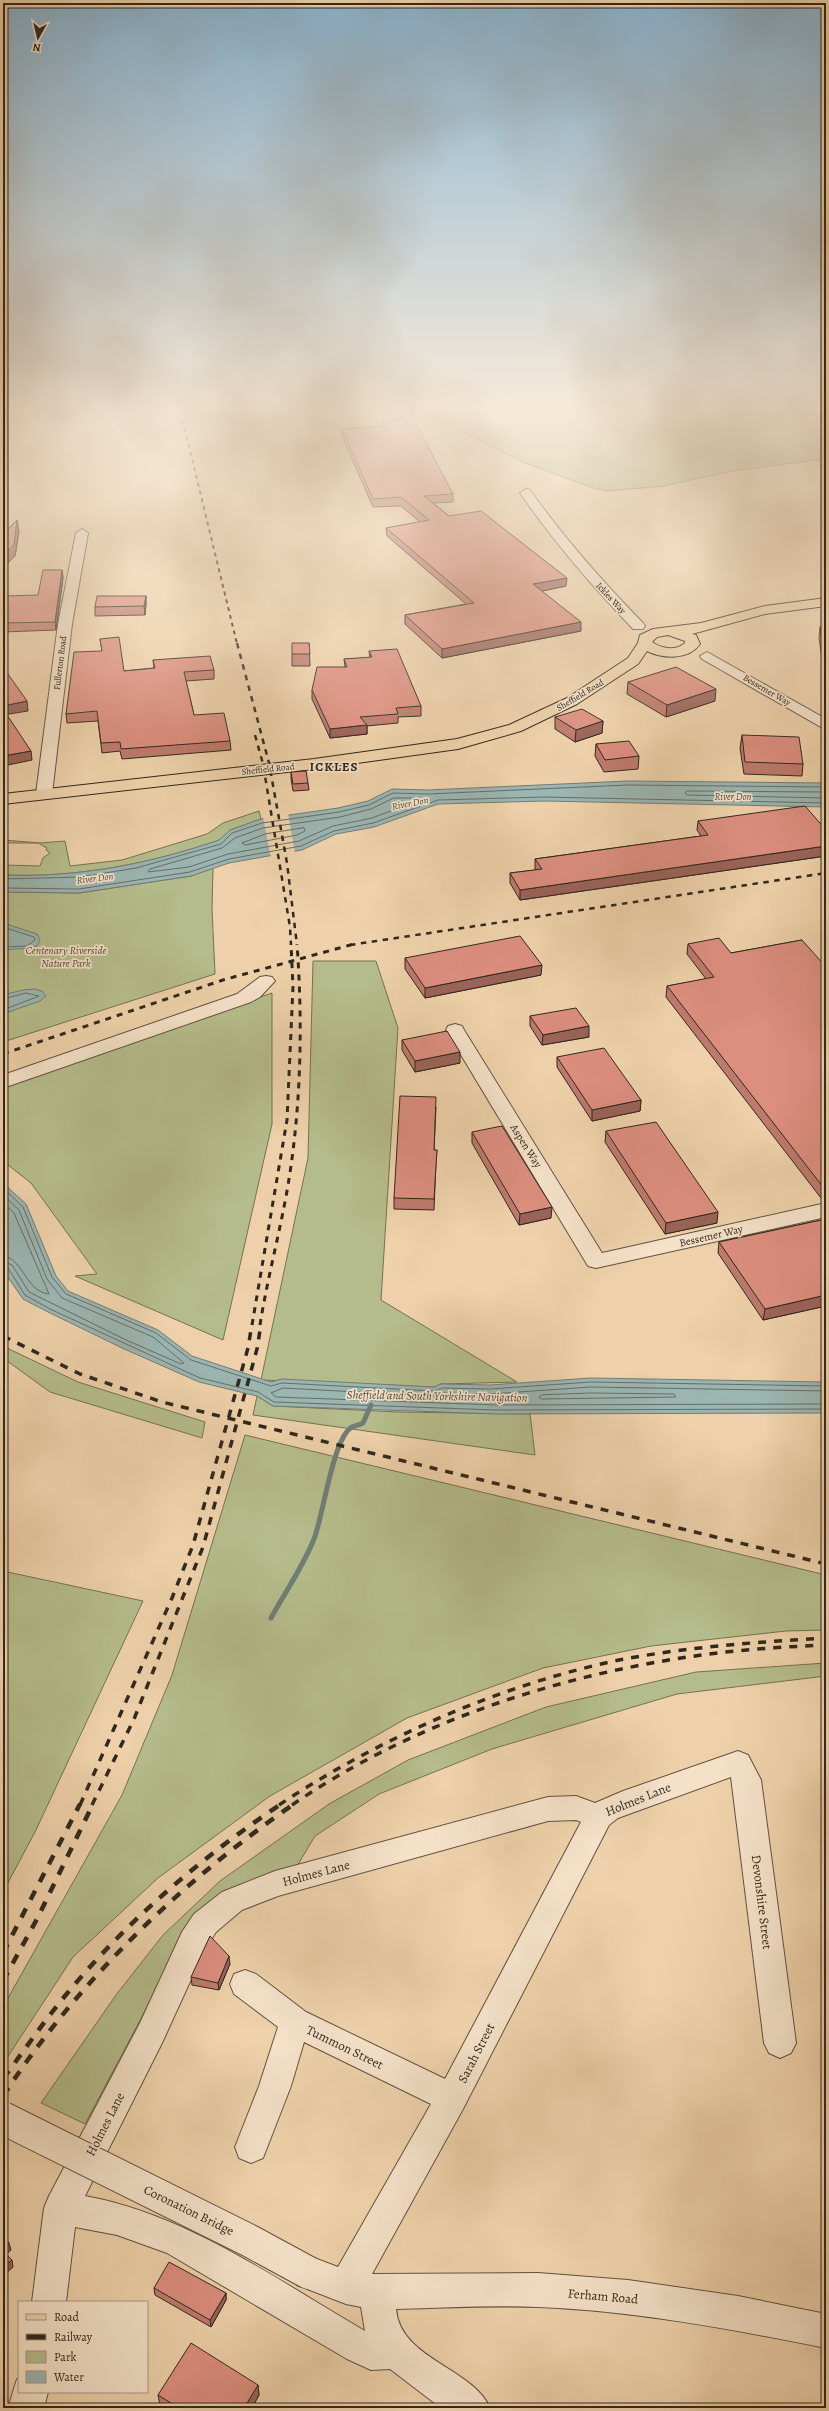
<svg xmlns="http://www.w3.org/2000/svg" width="829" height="2411" font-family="Alegreya,serif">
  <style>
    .green { fill: #b5bc8b; stroke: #737254 }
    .water { fill: #9bb5b1; stroke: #717d76 }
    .pier { fill: #eed1aa }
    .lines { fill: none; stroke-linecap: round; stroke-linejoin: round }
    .shore { stroke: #666e67; stroke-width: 1 }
    .stream { stroke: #717d76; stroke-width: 5 }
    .minor-casing { stroke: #605240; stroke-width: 2 }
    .major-casing { stroke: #31281d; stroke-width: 2 }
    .minor { fill: #f4e1c8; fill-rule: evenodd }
    .major { fill: #eed1aa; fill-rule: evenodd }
    .rail-far4 { stroke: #31281d; stroke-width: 2; stroke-dasharray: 4 4; stroke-linecap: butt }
    .rail-far3 { stroke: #31281d; stroke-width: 2.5; stroke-dasharray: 5.5 5.5; stroke-linecap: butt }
    .rail-far2 { stroke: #31281d; stroke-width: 3; stroke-dasharray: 6 6; stroke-linecap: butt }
    .rail-far1 { stroke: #31281d; stroke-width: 3.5; stroke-dasharray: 8 8; stroke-linecap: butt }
    .rail { stroke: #31281d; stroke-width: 4.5; stroke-dasharray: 10 10; stroke-linecap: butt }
    .minor-bridge-casing { stroke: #605240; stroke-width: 34; stroke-linecap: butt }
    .minor-bridge { stroke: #f4e1c8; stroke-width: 32 }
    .wall { fill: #bd7a6d; stroke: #31281d }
    .shaded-wall { fill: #9a6359; stroke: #31281d }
    .building { fill: #dc8e7f; stroke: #31281d }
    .labels { text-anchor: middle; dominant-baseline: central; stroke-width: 3.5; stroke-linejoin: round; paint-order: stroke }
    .far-street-label { font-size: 9px; fill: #31281d; stroke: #f4e1c8 }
    .far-water-label { font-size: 10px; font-style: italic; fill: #4c4b42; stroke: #f4e1c8 }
    .park-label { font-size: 11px; font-style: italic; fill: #524d38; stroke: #f4e1c8 }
    .street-label { font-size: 11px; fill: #31281d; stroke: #f4e1c8 }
    .water-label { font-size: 12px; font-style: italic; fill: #4c4b42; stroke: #f4e1c8 }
    .far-district-label { font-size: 13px; font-weight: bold; letter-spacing: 1px; fill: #31281d; stroke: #f4e1c8 }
    .near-street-label { font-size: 13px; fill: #31281d; stroke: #f4e1c8 }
  </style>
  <rect width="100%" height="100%" fill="#eed1aa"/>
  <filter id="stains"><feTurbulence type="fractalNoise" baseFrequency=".005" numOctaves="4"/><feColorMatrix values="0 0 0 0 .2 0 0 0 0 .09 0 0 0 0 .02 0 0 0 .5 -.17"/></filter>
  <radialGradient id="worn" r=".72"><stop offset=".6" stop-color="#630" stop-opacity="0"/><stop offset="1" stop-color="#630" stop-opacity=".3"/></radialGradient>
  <path class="green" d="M410,405H826V459L732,471L664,486L607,491L593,488L520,461Z
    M259,811L261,819L230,830L220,840C149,864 77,878 3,875V865L40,866L43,858L50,853L46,850L47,848L38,843H3V840L40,843L65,841L70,866L122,860L207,834L223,823Z
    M213,868L212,909L215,974L3,1042V892L79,893L191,876Z
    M313,961H376L398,1028L381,1300L517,1382L441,1384L434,1387L261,1380L308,1158Z
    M272,993V1124L223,1340L75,1276L97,1274L31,1183L3,1161V1085Z
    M3,1344L9,1349L78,1382L205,1422L202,1438L50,1392L3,1358Z
    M257,1396L273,1406L398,1412L530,1414L535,1455L253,1415Z
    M245,1435L826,1575V1630L786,1631L651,1646L543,1668L407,1718L270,1796L158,1878L73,1957L3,2064V2007L122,1795L172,1675Z
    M3,1571L143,1601L35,1832L3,1892Z
    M826,1663V1676L677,1694L492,1749L379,1794L315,1836L294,1871L197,1913L85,2124L41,2103L116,1995L163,1935L220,1881L329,1804L408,1760L546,1707L696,1672Z"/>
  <path class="water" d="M628,781L826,783V807L544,801L438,804L374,827L336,834L302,850L229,863L191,876L79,893L3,892V875C77,878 149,864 219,840L230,830L261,819L338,808L368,801L392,789L428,790Z
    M3,923L37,934L40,940L37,946C24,951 13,947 3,951Z
    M35,989L42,991L46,996L40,1001L3,1014V995L23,990Z
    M3,1183L26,1204L56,1276L68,1291L158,1330L192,1356L271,1382L282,1379L434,1387L441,1384L490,1385L591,1378L826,1382V1413L496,1414L273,1406L257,1396L199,1382L122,1348L48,1312L23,1299L7,1276L3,1265Z"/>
  <path class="pier" d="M288,813L295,853L271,858L263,817Z"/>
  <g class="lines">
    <path class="shore" d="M826,792L687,791L685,793L687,795L826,798
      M394,798H415L417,801L372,818L333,826L299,841L228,854L189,867L148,872L150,869L222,848L235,838L263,828L340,817L371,809Z
      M304,828L305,831L297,835L245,845L242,843L265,834Z
      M3,879L81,877L136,868L221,844L232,833L262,823L339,812L369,805L393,793L428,794L628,785L826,787
      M3,888L79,889L190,872L229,859L301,846L334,831L373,823L438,800L544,797L826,803
      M3,927L34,937L35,940L27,946L3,947
      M3,999L26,993L39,996L3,1010
      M3,1188L23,1207L52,1277L66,1294L156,1333L191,1360L271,1386L282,1383L434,1391L442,1388L490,1389L591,1382L826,1386
      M3,1195L19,1210L47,1279L62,1298L153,1337L184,1363L181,1364L126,1340L29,1292L12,1265L3,1261
      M3,1203L14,1213L49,1294C25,1291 25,1261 3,1255
      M3,1266L8,1268L25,1295L50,1309L200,1378L258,1392L274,1402L496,1410L826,1409
      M826,1391L591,1387L490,1394L443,1393L434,1396L283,1388L271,1393L276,1397L496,1405L826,1404
      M591,1393L674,1394L676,1397L541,1399L539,1397L542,1395Z"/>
    <path class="stream" d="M271,1618C285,1592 303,1567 314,1539C323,1517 333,1437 352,1427C356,1425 360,1425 363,1423L371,1405"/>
    <g class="minor-casing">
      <path id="minor" d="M526,489L530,490C564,538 602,581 643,623L645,626L643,629H633C592,586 554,542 520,493Z
        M82,529L88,533L72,624L52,794L50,797H38L36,794L58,624L76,533Z
        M707,652L826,719V730L702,659L700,656Z
        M266,976L272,977L275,981L260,997L251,1002L3,1088V1075L237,994L260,977Z
        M455,1024L462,1026L464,1030L602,1253L826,1203V1217L596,1268L588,1266L446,1030L448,1026Z
        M738,1751L748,1755L761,1780L796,2043L791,2053L780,2058L769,2053L764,2043L731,1777L618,1818L609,1825L463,2109L372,2274L538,2273L628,2280L738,2296L826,2314V2348C731,2329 635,2311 538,2307C491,2305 443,2308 396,2309C400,2359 473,2368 490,2408H441L390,2369L371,2370L347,2359L167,2253L117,2235L75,2227L66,2302H32L44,2208L49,2196L140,2023L182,1932L194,1914L222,1892L275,1871L548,1797L576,1796L595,1803L623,1791ZM576,1820L581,1822L445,2079L306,2012L256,1974L245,1970L234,1974L230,1984L234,1994L278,2027L259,2086L235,2147L239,2158L251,2163L263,2158L291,2086L304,2042L431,2104L338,2267L309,2256L297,2261L292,2273L297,2285L346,2304L361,2307L365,2331C277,2280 186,2214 85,2196L162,2043L204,1951L216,1932L242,1910L278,1896L548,1821Z
        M17,2379H19V2392H48L44,2408H8Z"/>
    </g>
    <g class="major-casing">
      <path id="major" d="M826,598V606L765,614L692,634L696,635L700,644C689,660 663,659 647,651L638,664L577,704L521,731L458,749L314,769L3,804V794L314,759L457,739L509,725L567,698L628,658L638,643L640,635L653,629L701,623L765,606ZM668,635L685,641V643C676,651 662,649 652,642L657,637Z"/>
    </g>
    <use href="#minor" class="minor"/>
    <use href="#major" class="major"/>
    <path class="rail-far4" d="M179,405L237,644"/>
    <path class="rail-far3" d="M237,643L269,763L287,863L297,945
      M255,735L263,764L290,927L291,945
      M350,945L826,873"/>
    <path class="rail-far2" d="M3,1054L223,980L354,944
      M252,1325L287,1120L293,987L291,944
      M260,1325C267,1280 279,1236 287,1191C301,1111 303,1026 297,944"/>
    <path class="rail-far1" d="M3,1336L80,1374L162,1402L826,1564
      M80,1805L172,1598L193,1545L248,1348L252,1324
      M92,1805L134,1719L203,1547L257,1349L261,1324
      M279,1805C380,1738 500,1685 619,1660C687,1647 757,1642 826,1638
      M292,1805C409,1725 548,1678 688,1657C733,1650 780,1647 826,1645"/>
    <path class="rail" d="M3,1953L80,1804
      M3,1981L37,1919L93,1804
      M3,2079C20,2056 36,2033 53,2011C116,1930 196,1861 281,1804
      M3,2096C78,1981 181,1882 294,1804"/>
    <g class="minor-bridge-casing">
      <path id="minor-bridge" d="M3,2118L250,2241L309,2273"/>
    </g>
    <use href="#minor-bridge" class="minor-bridge"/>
  </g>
  <path class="wall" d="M383,421L408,425L453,494V502L433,503L449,516L566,586L542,591L581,631L442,658L405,624V615L466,604L387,536L386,528L420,522L401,506L373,507L342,437V429L383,426Z
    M19,531L15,556L5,566H3V534Z
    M62,570L63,578L56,630L3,632V618L38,595Z
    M146,596V604L145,615L95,616V607Z
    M820,627H826V673H824L819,638Z
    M100,639L124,671L154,668L153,660L214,670V679L186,681L194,715L230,741L231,750L122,759L120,751L102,753L98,721L67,723L66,714L102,651Z
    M309,643L310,666H292V654Z
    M369,651L421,706V716L398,717V723L367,726V734L330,738L312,699V690L345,667L344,659L370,658Z
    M628,682L715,701L666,717L627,694Z
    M555,717L603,721L602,733L575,742L555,729Z
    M742,735L803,764L802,776L744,774L740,748Z
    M596,744L639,756L638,769L604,772L595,756Z
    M291,772L308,783L309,790L293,791L291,779Z
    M698,821L826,830V856L520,900L510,883V873L536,870L535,869V859L701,836L697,830Z
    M802,940L826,1197L821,1198L666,997L667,986L706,979L687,954L688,944L731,953Z
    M405,958L541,975L425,998L405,969Z
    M530,1016L589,1037L542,1045L530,1026Z
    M402,1040L460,1063L415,1072L402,1050Z
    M557,1057L641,1100L640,1111L592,1121L557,1067Z
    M436,1107L434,1150H437L436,1161L434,1210L394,1209V1198Z
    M606,1131L717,1223L665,1234L605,1142Z
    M472,1132L551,1218L519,1225L472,1143Z
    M826,1219V1306L763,1320L718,1253L719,1242Z
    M230,1964L219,1990L192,1985L191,1977Z
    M154,2288L226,2293V2300L211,2327L155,2295Z
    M258,2385L259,2395L252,2408H165L160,2405L158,2395Z"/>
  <path class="shaded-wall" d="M17,520L19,531L15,556L5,566L3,555Z
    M62,570L63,578L56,630L55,622Z
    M567,578L566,586L533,593V584Z
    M146,596V604L145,615L144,606Z
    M581,622V631L442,658V649Z
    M716,689L715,701L666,717L667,705Z
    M27,701L28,711L3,715V706Z
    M603,721L602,733L575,742L576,730Z
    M367,725V734L330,738V729Z
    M31,751L32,760L3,766V756Z
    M826,846V856L520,900V890Z
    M542,965L541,975L425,998V988Z
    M589,1026V1037L542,1045L543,1035Z
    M460,1052V1063L415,1072V1061Z
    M641,1100L640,1111L592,1121V1110Z
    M823,1187H826V1197L821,1198Z
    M552,1207L551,1218L519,1225L520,1214Z
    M718,1212L717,1223L665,1234L666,1223Z
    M826,1295V1306L763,1320L765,1309Z
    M229,1956L230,1964L219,1990L218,1983Z
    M9,2243L11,2250L4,2256L3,2248Z
    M12,2260L13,2267L3,2276V2267Z
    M226,2293V2300L211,2327L210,2320Z
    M258,2385L259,2395L252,2408H244Z"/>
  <path class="building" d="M405,419L408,425H417L453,494L424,496L449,516L481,511L567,578L533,584L581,622L442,649L405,615L474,603L386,528L429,520L401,497L373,499L342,429L386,426L383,421Z
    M17,520L14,545L3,555V534Z
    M43,570H62L55,622L3,623V618L6,596L38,595Z
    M97,596H146L144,606L95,607Z
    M820,627H826V661H825Z
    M119,637L124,671L155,668L153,660L210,656L214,670L184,672L194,715L224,713L230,741L121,749L120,742L101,743L97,711L66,714L74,652L102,651L100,639Z
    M292,643H309L310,654H292Z
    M397,649L421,706L396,708L398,714L360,717L367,725L330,729L312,690L317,667H347L344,659L372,657L369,651Z
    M3,667L27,701L3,706Z
    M676,667L716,689L667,705L628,682Z
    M3,709L31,751L3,756Z
    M582,709L603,721L576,730L555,717Z
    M742,735L799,737L803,764L745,762Z
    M629,741L639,756L605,760L596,744Z
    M306,771L308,783L293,784L291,772Z
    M805,806L826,830V846L520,890L510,873L542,869L535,859L708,835L698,821Z
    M520,936L542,965L425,988L405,958Z
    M719,938L731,953L802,940L826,967V1187H823L667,986L714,977L688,944Z
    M576,1008L589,1026L543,1035L530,1016Z
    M447,1031L460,1052L415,1061L402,1040Z
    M604,1048L641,1100L592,1110L557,1057Z
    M400,1096L436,1097L434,1150H437L434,1199L394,1198Z
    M656,1122L718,1212L666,1223L606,1131Z
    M502,1126L552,1207L520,1214L472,1132Z
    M826,1219V1295L765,1309L719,1242Z
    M210,1936L229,1956L218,1983L191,1977Z
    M3,2235L9,2243L3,2248Z
    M3,2251L12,2260L3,2267Z
    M169,2262L226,2293L210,2320L154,2288Z
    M191,2343L258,2385L244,2408H179L158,2395Z"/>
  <linearGradient id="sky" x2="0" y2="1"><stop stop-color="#89b4d2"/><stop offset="0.55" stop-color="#f7ead9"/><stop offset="1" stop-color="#f7ead9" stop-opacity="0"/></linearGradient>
  <rect width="829" height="743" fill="url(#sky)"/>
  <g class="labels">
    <g class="far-street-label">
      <text transform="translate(611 598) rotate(47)">Ickles Way</text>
      <text transform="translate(60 663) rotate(-83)">Fullerton Road</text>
      <text transform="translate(767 690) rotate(30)">Bessemer Way</text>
      <text transform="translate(580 695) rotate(-31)">Sheffield Road</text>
      <text transform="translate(268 769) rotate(-6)">Sheffield Road</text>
    </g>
    <g class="far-water-label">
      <text x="733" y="796">River Don</text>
      <text transform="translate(410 803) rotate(-11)">River Don</text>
      <text transform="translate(95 878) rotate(-7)">River Don</text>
    </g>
    <g class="park-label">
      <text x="66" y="950">Centenary Riverside<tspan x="66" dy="13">Nature Park</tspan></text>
    </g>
    <g class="street-label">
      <text transform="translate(526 1146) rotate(58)">Aspen Way</text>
      <text transform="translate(711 1236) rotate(-13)">Bessemer Way</text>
    </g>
    <g class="water-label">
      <text transform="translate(437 1396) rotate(1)">Sheffield and South Yorkshire Navigation</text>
    </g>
    <g class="far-district-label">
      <text x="334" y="766">ICKLES</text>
    </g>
    <g class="near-street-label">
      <text transform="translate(638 1799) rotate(-22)">Holmes Lane</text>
      <text transform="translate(316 1873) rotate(-15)">Holmes Lane</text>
      <text transform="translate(762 1902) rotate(83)">Devonshire Street</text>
      <text transform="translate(345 2047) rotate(26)">Tummon Street</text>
      <text transform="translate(476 2053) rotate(-63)">Sarah Street</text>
      <text transform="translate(105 2124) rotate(-63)">Holmes Lane</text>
      <text transform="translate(189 2210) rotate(26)">Coronation Bridge</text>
      <text transform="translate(603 2296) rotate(5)">Ferham Road</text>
    </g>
  </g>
  <rect width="829" height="2411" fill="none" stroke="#eed1aa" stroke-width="16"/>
  <rect x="4" y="4" width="821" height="2403" fill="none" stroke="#31281d" stroke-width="2"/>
  <rect x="8" y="8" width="813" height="2395" fill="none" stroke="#31281d"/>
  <rect x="18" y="2301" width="130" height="92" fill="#f4e1c8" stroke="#a69784"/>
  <rect x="26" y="2314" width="20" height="6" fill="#eed1aa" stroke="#a69784"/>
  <text x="54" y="2321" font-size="12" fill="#31281d">Road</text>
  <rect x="26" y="2334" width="20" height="6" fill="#31281d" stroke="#a69784"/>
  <text x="54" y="2341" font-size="12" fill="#31281d">Railway</text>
  <rect x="26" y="2351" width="20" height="12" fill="#b5bc8b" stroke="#a69784"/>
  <text x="54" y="2361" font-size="12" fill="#31281d">Park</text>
  <rect x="26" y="2371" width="20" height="12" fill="#9bb5b1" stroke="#a69784"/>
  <text x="54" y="2381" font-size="12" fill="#31281d">Water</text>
  <g transform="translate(38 38) rotate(188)" stroke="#f4e1c8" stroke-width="3" paint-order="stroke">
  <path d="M0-3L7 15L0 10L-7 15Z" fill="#31281d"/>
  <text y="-6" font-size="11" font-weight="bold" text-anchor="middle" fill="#31281d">N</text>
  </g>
  <rect width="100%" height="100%" filter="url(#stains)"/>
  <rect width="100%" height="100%" fill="url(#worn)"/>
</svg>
